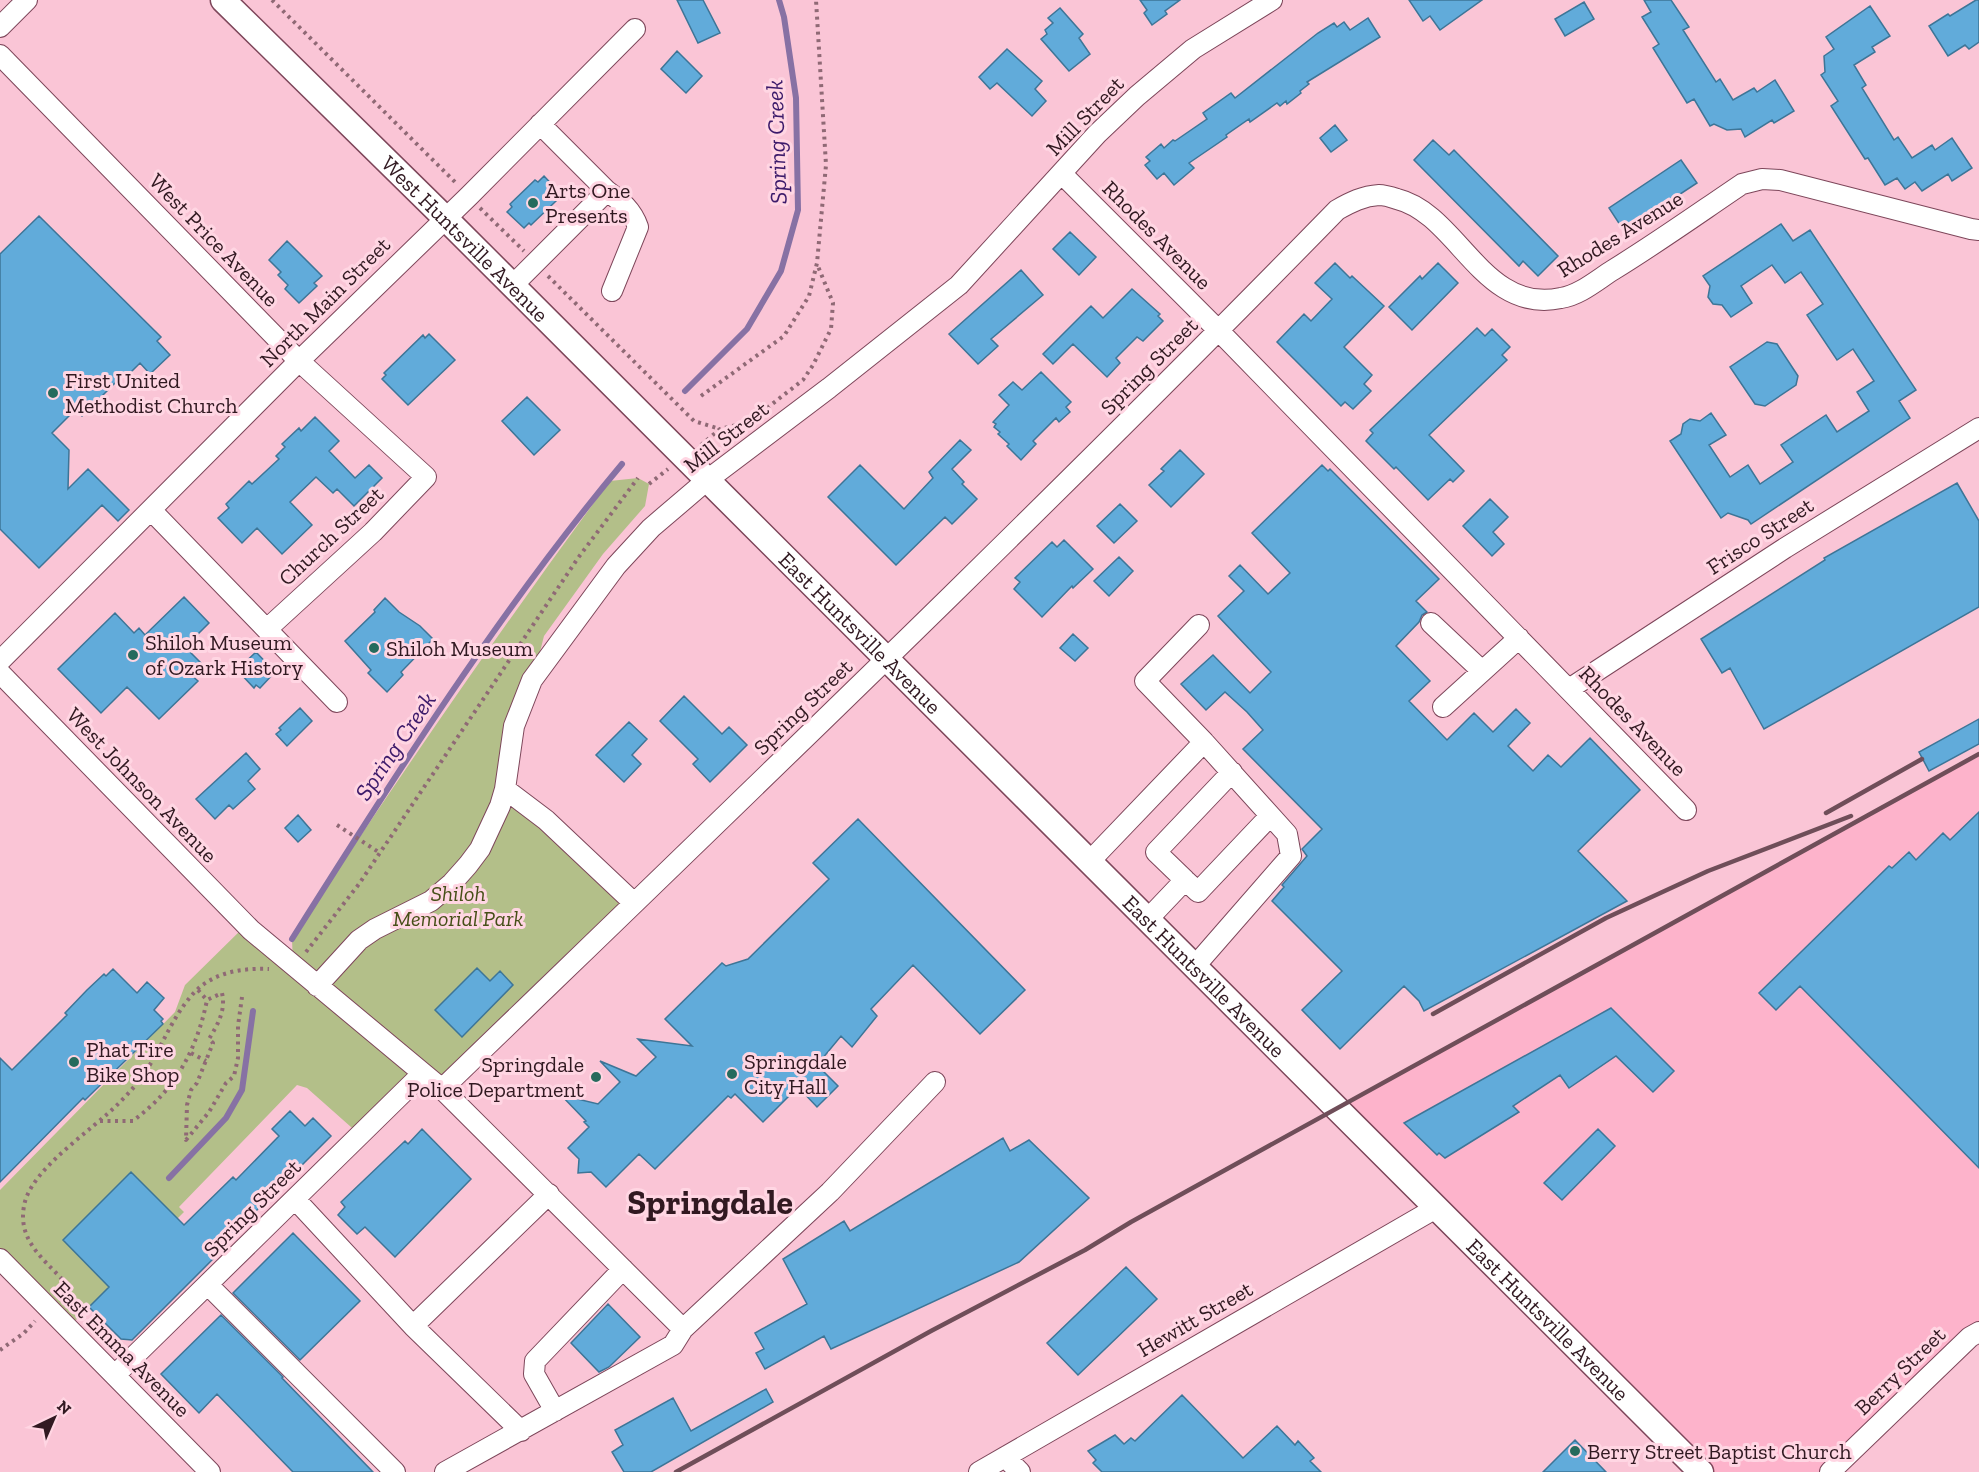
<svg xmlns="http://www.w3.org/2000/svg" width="1979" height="1472" font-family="'Zilla Slab',serif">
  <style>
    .built { fill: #fdb3cb }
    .green { fill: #b3bf89 }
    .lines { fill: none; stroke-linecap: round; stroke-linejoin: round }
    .stream { stroke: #8771a4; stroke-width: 6 }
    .building { fill: #61abda; stroke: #3d7597; stroke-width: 1.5 }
    .minor-casing { stroke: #7d465a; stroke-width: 22 }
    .major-casing { stroke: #7d465a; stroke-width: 27 }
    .path { stroke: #8f6975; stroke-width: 4; stroke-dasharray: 3 4.5; stroke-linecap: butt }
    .minor { stroke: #fff; stroke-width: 20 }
    .major { stroke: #fff; stroke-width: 24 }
    .rail { stroke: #6f4e59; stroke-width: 4.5 }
    .poi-dot { fill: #266b5d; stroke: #ffd6e3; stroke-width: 2 }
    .labels { text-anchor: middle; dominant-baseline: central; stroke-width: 6; stroke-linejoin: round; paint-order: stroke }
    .street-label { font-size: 22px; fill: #311921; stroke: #ffd6e3 }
    .poi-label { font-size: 22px; fill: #311921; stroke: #ffd6e3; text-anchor: start }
    .park-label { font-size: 22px; font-style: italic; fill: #464f17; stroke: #ffd6e3 }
    .water-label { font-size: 24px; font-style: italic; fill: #3c1a6a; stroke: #ffd6e3 }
    .town-label { font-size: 34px; font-weight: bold; fill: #311921; stroke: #ffd6e3 }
  </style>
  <rect width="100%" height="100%" fill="#fac5d6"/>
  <path class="built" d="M1979,754V1332L1830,1472H1701L1338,1108Z"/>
  <path class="green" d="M638,478L649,484L645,506L603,554L544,636L505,789L634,903L442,1089L422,1074L360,1135L307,1088L297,1085L179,1207L184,1212L68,1328L0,1259V1190L175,1012L185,985L246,925L293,965L292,939C394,784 499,631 610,481Z"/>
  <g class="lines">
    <path class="stream" d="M685,391L747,329L781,271L798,210L796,98L784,17L779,0
      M292,939C394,777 499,611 622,464
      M169,1178L226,1118L242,1090L253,1011"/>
  </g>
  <path class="building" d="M677,0H703L720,33L698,43Z
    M1140,0H1180L1165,11L1167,14L1152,25L1144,13L1147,10Z
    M1409,0H1482L1440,30L1430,16L1423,21Z
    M1644,0H1671L1689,27L1683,30L1716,82L1720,79L1733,100L1754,88L1757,92L1775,80L1794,111L1774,123L1772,120L1745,137L1741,129L1727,130L1714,124L1710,126L1694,99L1687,103L1653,48L1659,44L1642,17L1651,12Z
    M1976,0H1979V42L1969,49L1965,45L1948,56L1929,26L1948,14L1950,16Z
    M1584,2L1594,19L1565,36L1555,19Z
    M1870,6L1890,36L1872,47L1875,52L1854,65L1866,85L1862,88L1894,140L1898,137L1912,158L1932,145L1935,150L1952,138L1972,168L1952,181L1948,174L1922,191L1915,182L1905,189L1897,178L1885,185L1868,158L1865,159L1831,106L1838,101L1821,75L1825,72L1824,56L1834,49L1826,37Z
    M1060,8L1083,34L1079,38L1090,54L1069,71L1041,39L1047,34L1045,30L1053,23L1048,18Z
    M1368,18L1380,37L1307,82L1309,84L1300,91L1301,93L1287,104L1286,101L1280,106L1277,103L1250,122L1249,119L1226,135L1227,137L1189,163L1194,168L1174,185L1164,173L1157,179L1145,165L1150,161L1146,157L1161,144L1164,148L1173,140L1175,141L1207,119L1203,113L1231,93L1235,98L1318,33L1334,23L1337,27L1344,22L1350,30Z
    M1007,49L1042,81L1035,89L1046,101L1032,116L997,83L990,89L979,77Z
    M677,51L702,76L686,93L661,69Z
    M1335,125L1347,140L1331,152L1320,138Z
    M1433,140L1449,155L1454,150L1558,256L1538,276L1523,261L1519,266L1414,160Z
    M1681,160L1697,183L1624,231L1609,208Z
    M544,176L559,192L553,198L556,201L531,225L529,223L524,228L507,212L512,207L510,204L535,180L538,182Z
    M39,216L161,337L157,341L170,355L150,374L140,363L128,375L125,373L82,416L75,410L52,433L69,450L68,489L88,469L129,510L118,521L102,505L39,568L0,529V254Z
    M1781,224L1793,241L1810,230L1916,390L1899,401L1910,418L1751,524L1748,520L1728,513L1721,518L1670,441L1681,434L1683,424L1690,419L1700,421L1711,413L1726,435L1709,445L1730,477L1748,465L1760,484L1793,462L1781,445L1826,415L1837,432L1869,411L1857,392L1874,381L1853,349L1837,360L1807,315L1823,304L1801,272L1785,283L1772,265L1741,286L1752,303L1731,317L1722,305L1713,304L1708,297L1710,286L1703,276Z
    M1070,232L1096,257L1079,275L1053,249Z
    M287,241L322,276L314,283L317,286L299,303L285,289L288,285L278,275L281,272L269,260Z
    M1335,263L1350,278L1352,276L1384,306L1344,347L1372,375L1364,384L1371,391L1353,409L1345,402L1341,406L1277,342L1304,314L1311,321L1332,299L1315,283Z
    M1438,263L1458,283L1412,330L1389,307L1420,276L1422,279Z
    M1021,270L1043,295L991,339L998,346L978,364L949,334Z
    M1132,289L1160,314L1158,316L1163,321L1143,341L1137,337L1116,358L1120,363L1107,377L1073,344L1053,364L1043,354L1091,306L1103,318Z
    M1477,328L1485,336L1492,329L1510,347L1502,355L1507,360L1429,435L1464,471L1453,482L1450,479L1428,500L1396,467L1394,469L1366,441L1373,433L1370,430Z
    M429,334L455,360L408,405L382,379L386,375L384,373L423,335L425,338Z
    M1767,342L1777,344L1798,376L1796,385L1765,406L1755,404L1730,367Z
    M1041,372L1071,402L1066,407L1070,412L1059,422L1056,418L1033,441L1036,444L1021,460L1007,446L1009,444L998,434L1000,432L994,427L996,424L993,422L1009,405L999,395L1013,382L1022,390Z
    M527,397L560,430L534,455L502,421Z
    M315,417L339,441L329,451L355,478L369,465L382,478L354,506L337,489L333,493L316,477L290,502L312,525L282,554L257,528L242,543L218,518L229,508L226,504L249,481L252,484L279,459L276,456L285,447L282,444L299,428L301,431Z
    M960,440L971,450L952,469L964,482L962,484L977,499L952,524L945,517L896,565L828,497L860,465L904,509L933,478L929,472Z
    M1180,450L1204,474L1171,507L1149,485L1164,471L1161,469Z
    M1322,465L1328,471L1330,469L1439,579L1416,601L1427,612L1422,615L1419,622L1396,646L1430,681L1409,701L1447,740L1474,713L1493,732L1516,709L1530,723L1508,746L1533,771L1548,755L1561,767L1590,738L1640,790L1578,851L1627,901L1424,1011L1419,1001L1404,986L1340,1049L1302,1010L1342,971L1272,901L1284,887L1282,885L1307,856L1302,849L1322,829L1243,749L1263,730L1247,712L1225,692L1206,710L1181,684L1213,655L1250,693L1271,672L1218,616L1244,591L1229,576L1240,565L1268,594L1290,573L1252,533Z
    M1957,483L1979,521V607L1764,729L1730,668L1722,673L1701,639L1825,560L1824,558Z
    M1490,499L1508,517L1493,532L1504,544L1492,556L1463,526Z
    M1120,504L1137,521L1114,543L1097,526Z
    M1064,540L1093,569L1073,588L1072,586L1042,617L1014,589L1020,582L1015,578L1052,542L1057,547Z
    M1119,557L1133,571L1109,596L1094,581Z
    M184,597L209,623L185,647L201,663L190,674L198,681L159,719L127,687L101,713L58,669L115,613L134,633L139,628L145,635Z
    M385,598L399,612L420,626L433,639L401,672L403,675L387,692L368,673L371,670L345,641L375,612L374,610Z
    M1073,634L1088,648L1075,661L1060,648Z
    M256,652L275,672L260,688L256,685L254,688L239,672L242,669L240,667Z
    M684,696L722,734L729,727L747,745L710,782L693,764L698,759L660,721Z
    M300,708L312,721L287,746L276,734L281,730L279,728Z
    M1979,719V744L1929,771L1919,752Z
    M629,722L647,739L632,755L641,764L624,782L596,755Z
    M246,753L260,769L248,781L255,789L233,809L229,805L215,819L196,799Z
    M1979,812V1168L1800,986L1776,1010L1759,993L1889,866L1892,868L1909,852L1916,860L1943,833L1950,840Z
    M298,815L311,830L298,842L285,828Z
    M858,819L1025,990L980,1034L913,965L871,1009L877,1016L852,1047L841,1036L817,1065L838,1086L817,1107L798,1087L763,1122L735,1094L731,1098L728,1096L655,1169L639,1154L606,1187L591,1172L578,1173L579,1159L568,1148L589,1127L584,1122L586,1121L561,1095L598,1104L620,1082L600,1061L636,1076L656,1057L638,1039L692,1046L665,1019L722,963L726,966L748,959L829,879L813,863Z
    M477,968L490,981L500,971L513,985L462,1037L435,1010Z
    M113,969L137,993L147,982L164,998L154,1010L163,1019L161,1021L163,1024L85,1100L83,1098L0,1182V1058L12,1070L67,1015L65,1013L87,990L104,974L106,976Z
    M1611,1008L1674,1071L1653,1092L1616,1056L1569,1088L1560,1075L1513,1106L1519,1112L1445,1158L1439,1153L1437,1155L1404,1123Z
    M290,1111L305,1126L313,1118L331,1136L212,1255L214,1258L132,1340L121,1339L89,1307L109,1287L63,1240L131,1172L184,1225L233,1177L236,1180L279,1136L272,1129Z
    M422,1129L471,1179L395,1257L365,1227L357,1234L338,1215L345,1207L341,1202L405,1141L408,1144Z
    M1598,1129L1615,1146L1562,1200L1544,1183Z
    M1003,1138L1010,1151L1029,1140L1089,1198L1019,1262L831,1349L824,1336L765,1369L756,1353L764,1349L755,1333L807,1304L783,1259L844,1221L850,1231Z
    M293,1233L360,1301L300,1360L233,1293Z
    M1126,1267L1157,1299L1078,1375L1047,1343Z
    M608,1304L640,1337L609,1367L599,1372L571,1343Z
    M221,1315L283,1377L282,1378L373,1472H293L217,1394L199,1413L161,1374Z
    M766,1389L773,1402L651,1472H624L612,1452L623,1445L615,1430L673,1398L691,1431Z
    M1182,1395L1243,1458L1277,1426L1295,1445L1298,1441L1314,1458L1310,1461L1321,1472H1102L1093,1463L1096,1460L1088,1451L1115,1435L1124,1444L1131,1438L1135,1441Z
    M1575,1440L1606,1472H1543Z"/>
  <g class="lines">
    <g class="minor-casing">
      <path id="minor" d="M0,27L27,0
        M0,55L299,361L426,477L373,532L267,629
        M1062,174L1219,331L1686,810
        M607,191C621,201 632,210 638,227L612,291
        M512,286L607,191L540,124
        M151,510L337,702
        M1431,623L1482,671
        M1199,625L1145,681L1204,742
        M0,661L299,361L469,196L635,29
        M0,673L251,930L442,1089L683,1329
        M1569,689L1785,548L1979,428
        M1443,707L1519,638
        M505,789L546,820L634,903
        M1090,861L1204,742L1287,834L1291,856L1195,966
        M1185,880L1156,852L1232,772
        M1148,919L1185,880L1198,892L1270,816
        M317,986L359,940L375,929L431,901L452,883L468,865L480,849L500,806L505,789L514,726L532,680L616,566L651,528L706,481L829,388L959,285L1097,134L1137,96L1193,49L1272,0
        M442,1089C743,798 1045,509 1337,210C1351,202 1363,196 1379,195C1385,195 1391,197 1397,199C1458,214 1483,315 1561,298C1580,295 1597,280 1613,270C1657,243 1699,213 1742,184L1762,179L1780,180L1971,229L1979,230
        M295,1199L413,1326L521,1431
        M0,1259L210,1472
        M208,1285L395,1472
        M413,1326L549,1194
        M115,1375L422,1074
        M555,1411L534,1374L535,1361L623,1269
        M1005,1457L1020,1472
        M445,1472L673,1345L683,1329L830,1192L935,1082
        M979,1472L1436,1208
        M1830,1472L1970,1337L1979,1332"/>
    </g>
    <g class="major-casing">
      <g id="major">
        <path id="s1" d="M223,0L445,218L1701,1472"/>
      </g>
    </g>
    <path class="path" d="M272,0L456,183
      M480,208L524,251
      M548,276L694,421L720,429
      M701,396L784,336L809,296L817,263L826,165L816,0
      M767,408L803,380L813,365L831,329L833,303L817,264
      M701,445L720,429L741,424L759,415
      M649,484L668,469
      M337,825L380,853
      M306,952L359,884L578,558L638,478
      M198,990L207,1000
      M191,1053L206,1061
      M100,1121H133C143,1113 153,1105 161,1096C186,1069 200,1035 207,1000L222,993C226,1010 218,1024 209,1039L213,1043L197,1083L191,1090L187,1105L186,1140L209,1112L226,1083L234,1076L238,1058V1026L242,997
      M61,1294L63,1285L62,1279C41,1257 18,1239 24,1206C30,1169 93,1130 119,1103C130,1092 140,1081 148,1068C164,1042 177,1007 200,987C220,971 245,968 269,969
      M0,1350L24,1333L35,1321"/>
    <use href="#minor" class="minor"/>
    <use href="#major" class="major"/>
    <path class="rail" d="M1826,813L1922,759
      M1433,1014L1606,918L1708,871L1851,816
      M676,1472L931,1331L1085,1250L1131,1222L1979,754"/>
  </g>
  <g class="poi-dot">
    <circle cx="533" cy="203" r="6"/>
    <circle cx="53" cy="393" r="6"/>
    <circle cx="374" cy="648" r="6"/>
    <circle cx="133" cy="655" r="6"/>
    <circle cx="74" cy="1062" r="6"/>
    <circle cx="732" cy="1074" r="6"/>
    <circle cx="596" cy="1077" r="6"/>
    <circle cx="1575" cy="1451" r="6"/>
  </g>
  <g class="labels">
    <g class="street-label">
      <text transform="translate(1085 116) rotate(-46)">Mill Street</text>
      <text transform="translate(1620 234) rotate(-32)">Rhodes Avenue</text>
      <text transform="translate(1157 235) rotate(45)">Rhodes Avenue</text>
      <text transform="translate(214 240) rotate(46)">West Price Avenue</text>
      <text stroke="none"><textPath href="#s1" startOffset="340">West Huntsville Avenue</textPath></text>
      <text transform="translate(325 302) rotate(-45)">North Main Street</text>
      <text transform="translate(1149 366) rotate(-45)">Spring Street</text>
      <text transform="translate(726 437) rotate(-38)">Mill Street</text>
      <text transform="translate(331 536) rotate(-43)">Church Street</text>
      <text transform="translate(1760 536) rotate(-33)">Frisco Street</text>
      <text stroke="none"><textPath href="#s1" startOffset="898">East Huntsville Avenue</textPath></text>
      <text transform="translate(803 707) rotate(-44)">Spring Street</text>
      <text transform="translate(1633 721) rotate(46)">Rhodes Avenue</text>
      <text transform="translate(142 785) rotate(46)">West Johnson Avenue</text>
      <text stroke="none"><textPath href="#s1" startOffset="1384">East Huntsville Avenue</textPath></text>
      <text transform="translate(252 1208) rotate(-45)">Spring Street</text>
      <text transform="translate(1195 1319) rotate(-30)">Hewitt Street</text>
      <text stroke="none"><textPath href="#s1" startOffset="1870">East Huntsville Avenue</textPath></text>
      <text transform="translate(122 1349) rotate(45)">East Emma Avenue</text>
      <text transform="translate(1900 1371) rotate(-44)">Berry Street</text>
    </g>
    <g class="poi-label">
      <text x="545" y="190">Arts One<tspan x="545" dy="25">Presents</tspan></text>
      <text x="65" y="380">First United<tspan x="65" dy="25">Methodist Church</tspan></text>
      <text x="145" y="642">Shiloh Museum<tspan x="145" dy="25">of Ozark History</tspan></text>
      <text x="386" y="648">Shiloh Museum</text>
      <text x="86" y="1049">Phat Tire<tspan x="86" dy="25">Bike Shop</tspan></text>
      <text x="744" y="1061">Springdale<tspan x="744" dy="25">City Hall</tspan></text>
      <text x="584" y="1064" text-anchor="end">Springdale<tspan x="584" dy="25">Police Department</tspan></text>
      <text x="1587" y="1451">Berry Street Baptist Church</text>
    </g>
    <g class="park-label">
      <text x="458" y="893">Shiloh<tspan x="458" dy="25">Memorial Park</tspan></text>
    </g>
    <g class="water-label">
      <text transform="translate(776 142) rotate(-92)">Spring Creek</text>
      <text transform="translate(395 746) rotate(-56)">Spring Creek</text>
    </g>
    <g class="town-label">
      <text x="710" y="1202">Springdale</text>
    </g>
  </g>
  <g transform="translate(54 1418) rotate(44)" stroke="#ffd6e3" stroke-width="4.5" paint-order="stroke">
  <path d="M0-4.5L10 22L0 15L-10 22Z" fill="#311921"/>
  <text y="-9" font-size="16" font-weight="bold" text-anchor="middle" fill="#311921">N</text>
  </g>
</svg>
